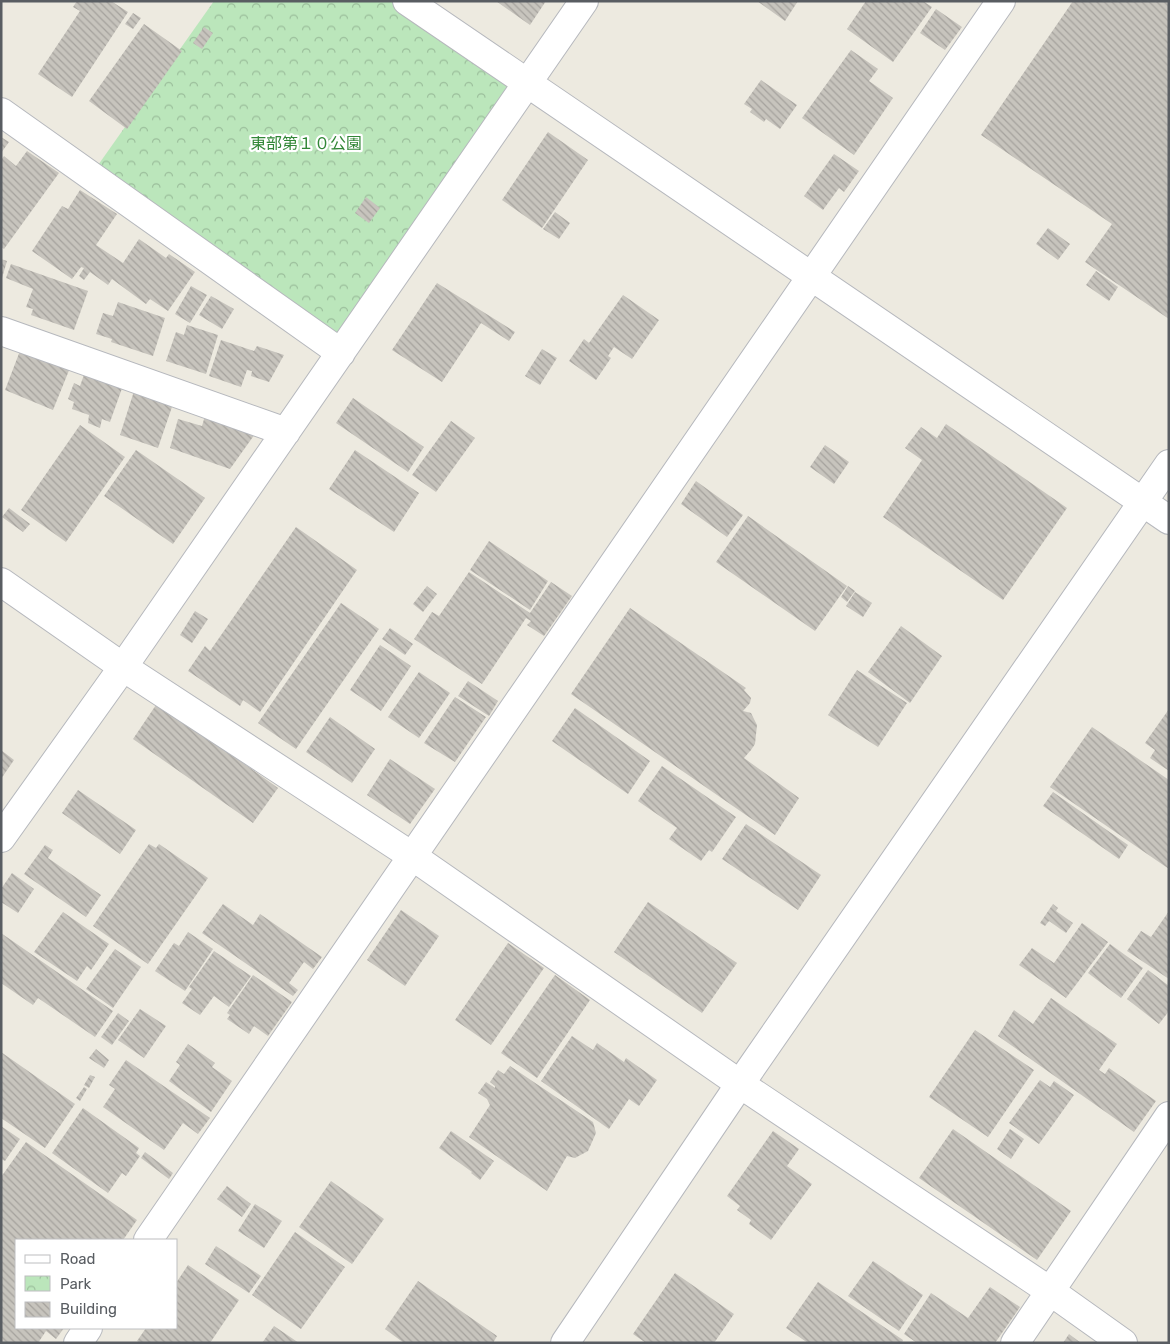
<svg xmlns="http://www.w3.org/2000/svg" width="1170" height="1344" font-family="Rubik,'Noto Sans JP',sans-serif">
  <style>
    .park { fill: url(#park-crowns) }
    .building { fill: url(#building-back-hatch) }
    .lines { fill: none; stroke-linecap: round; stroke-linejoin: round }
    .minor-casing { stroke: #b6b8bd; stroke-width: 30 }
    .tertiary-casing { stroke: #b6b8bd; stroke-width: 30 }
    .minor { stroke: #fff; stroke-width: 28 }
    .tertiary { stroke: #fff; stroke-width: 28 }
    .labels { text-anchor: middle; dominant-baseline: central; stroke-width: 4.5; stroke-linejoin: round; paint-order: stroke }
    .park-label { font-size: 16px; fill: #328737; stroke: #fff }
  </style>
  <defs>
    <pattern id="park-crowns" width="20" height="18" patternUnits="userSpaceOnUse" patternTransform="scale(1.25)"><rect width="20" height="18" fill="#bbe6bb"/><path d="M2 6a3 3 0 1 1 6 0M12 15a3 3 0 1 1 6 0" fill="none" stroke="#9bbe9b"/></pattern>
    <pattern id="building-back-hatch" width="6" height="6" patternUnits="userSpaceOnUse" patternTransform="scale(1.25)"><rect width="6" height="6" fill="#c7c4bd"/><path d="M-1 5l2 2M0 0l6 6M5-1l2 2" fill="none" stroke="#a5a29d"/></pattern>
  </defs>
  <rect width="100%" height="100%" fill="#edeae0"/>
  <path class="park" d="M214,1H395L518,84L341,342L96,168Z"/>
  <path class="building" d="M77,1H111L128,12L72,97L38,74L80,11L73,7Z
    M496,1H546L530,25Z
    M757,1H798L785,21Z
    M866,1H923L932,7L893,62L847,29Z
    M1073,1H1169V319L1085,262L1112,224L981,135Z
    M936,9L962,27L945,50L920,33Z
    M133,13L141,18L133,29L125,24Z
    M144,24L182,51L127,129L89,101Z
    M204,27L213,33L202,49L193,43Z
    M851,50L878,69L869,81L893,98L854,155L802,118Z
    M761,80L797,105L780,129L766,119L764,122L750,112L752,109L744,104Z
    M548,132L588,160L542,228L502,200Z
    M1,137L9,142L1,153Z
    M27,151L59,173L4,249L1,247V160L4,156L16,166Z
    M834,154L859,171L844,192L839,188L823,210L804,196Z
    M80,190L117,214L96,245L123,263L139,239L166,258L169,254L195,272L168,311L150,299L146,304L112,279L108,285L90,272L84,280L79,276L84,268L81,267L72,279L32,251L62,206L68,209Z
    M366,197L380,208L369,223L355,213Z
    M555,212L570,223L559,239L543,229Z
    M1048,228L1070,244L1058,260L1036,244Z
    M1,259L7,261L2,278H1Z
    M11,264L88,291L74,330L31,315L33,309L26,307L33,289L6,278Z
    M1096,271L1118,287L1109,301L1086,285Z
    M437,283L515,332L509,341L481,323L442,382L392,350Z
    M191,286L207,295L190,323L175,314Z
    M623,295L659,320L632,359L614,347L608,356L611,358L596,380L569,361L584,339L589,343Z
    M211,296L234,309L222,329L199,315Z
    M118,302L165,318L153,356L111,342L112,339L96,334L103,313L113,316Z
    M187,325L218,335L206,374L166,361L176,332L184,335Z
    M221,340L254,351L257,346L284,355L269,382L251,376L252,371L247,370L241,387L209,376Z
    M23,343L72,363L53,410L5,390Z
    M542,349L557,358L540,385L525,376Z
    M86,369L125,380L110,422L102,419L100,428L88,423L89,415L72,409L74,402L68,399L74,383L80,386Z
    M135,388L174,401L158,448L120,435Z
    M353,398L424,447L408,472L336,423Z
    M207,409L255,434L230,469L170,448L178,419L202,426Z
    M451,421L475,438L436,492L412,475Z
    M946,424L1067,508L1003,600L883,517L922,460L905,448L921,427L937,438Z
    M80,425L125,457L66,542L21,510Z
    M825,445L849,462L834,484L810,467Z
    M136,450L205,498L173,544L104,496Z
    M355,450L419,493L394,532L329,489Z
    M696,481L743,515L727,537L681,504Z
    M9,508L30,524L23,532L2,517Z
    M748,516L847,586L815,631L716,562Z
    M296,527L357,570L260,712L243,700L240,706L188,671L205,646L210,651Z
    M489,541L548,581L530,610L470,570Z
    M469,572L530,613L551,582L572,596L544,636L527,625L531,621L526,618L482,684L414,639L432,612L439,616Z
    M427,586L437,594L423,612L413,604Z
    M848,586L855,591L847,602L841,597Z
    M855,592L872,603L863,617L846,606Z
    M341,603L379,629L296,749L258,723Z
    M630,608L746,688L744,690L751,698L750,703L743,711L751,713L757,725L755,744L751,750L744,758L799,798L775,835L571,694Z
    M195,611L208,619L192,643L180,635Z
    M901,626L942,656L910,703L868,672Z
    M390,628L413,644L405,655L382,639Z
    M380,645L411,666L381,711L350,690Z
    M857,670L907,703L878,747L828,715Z
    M419,672L450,693L419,738L388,717Z
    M468,681L498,701L489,716L458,696Z
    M455,697L486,717L455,762L424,743Z
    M158,702L278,788L253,823L133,739Z
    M575,708L650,761L628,794L552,741Z
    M1169,709V771L1150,758L1155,750L1145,743Z
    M330,717L375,749L352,783L306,752Z
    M1092,727L1169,780V869L1050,787Z
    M1,750L14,760L1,779Z
    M390,759L435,789L410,824L367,795Z
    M662,766L736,817L712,852L709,850L701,861L669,839L677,828L638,801Z
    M78,790L136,830L120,854L62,813Z
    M1053,792L1128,845L1119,859L1043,806Z
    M746,824L821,875L798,910L722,859Z
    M149,844L156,848L159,844L208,878L148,964L93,926Z
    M45,845L53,850L48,858L101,895L86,917L24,874Z
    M12,873L34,889L18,913L1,902V889Z
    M648,902L737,963L702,1013L614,952Z
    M223,904L253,925L260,914L322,957L313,969L304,962L289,983L298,990L293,996L202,933Z
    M1053,904L1058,908L1056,911L1073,923L1066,933L1049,921L1045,926L1040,923Z
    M401,910L439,936L405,986L367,960Z
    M1169,911V979L1127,951L1141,931L1151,937Z
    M63,912L109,944L91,970L87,966L77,981L34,952Z
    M1082,923L1108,942L1066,998L1019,965L1032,948L1054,963Z
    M188,932L213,949L185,991L155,971L174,943L179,946Z
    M1,933L113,1011L95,1037L38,998L33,1005L1,983Z
    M508,943L544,968L491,1045L455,1020Z
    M1110,944L1143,968L1121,998L1088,973Z
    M115,949L141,967L113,1008L86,989Z
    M214,951L251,976L229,1007L214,996L200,1015L182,1003L192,989L189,987Z
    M1148,970L1169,986V1011L1159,1024L1127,999Z
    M253,975L292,1002L268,1036L254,1026L249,1034L227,1019L230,1015L227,1013Z
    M555,975L590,1000L537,1078L501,1053Z
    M1051,998L1117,1044L1099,1070L1105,1074L1109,1068L1156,1101L1134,1132L998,1036L1014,1010L1033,1024Z
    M140,1009L166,1026L144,1058L118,1040Z
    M118,1013L129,1021L112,1045L101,1037Z
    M975,1030L1034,1070L988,1137L929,1097Z
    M572,1036L593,1050L597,1043L624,1062L626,1058L657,1080L639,1106L629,1099L609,1129L541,1081Z
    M188,1044L215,1063L212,1067L232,1081L211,1112L169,1081L180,1065L176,1062Z
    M96,1049L109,1060L104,1068L89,1058Z
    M1,1052L75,1104L45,1148L1,1118Z
    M126,1060L210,1118L198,1134L183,1123L164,1150L103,1107L115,1089L109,1085Z
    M510,1066L593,1122L596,1133L588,1151L575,1158L567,1156L547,1191L469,1137L490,1105L487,1099L478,1093L486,1082L495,1088V1086L490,1082L498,1070L504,1074Z
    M90,1075L95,1077L89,1088L84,1085Z
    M1040,1080L1050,1087L1054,1081L1074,1095L1039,1144L1009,1123Z
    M84,1087L87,1089L80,1101L76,1098Z
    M83,1108L139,1148L136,1153L140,1156L126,1176L122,1173L108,1193L52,1153Z
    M1,1126L20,1139L5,1161L1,1159Z
    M953,1129L1071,1211L1037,1260L919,1178Z
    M1010,1129L1024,1139L1011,1159L997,1149Z
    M451,1131L494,1161L480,1180L471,1173L472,1172L439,1148Z
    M773,1131L799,1149L787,1166L812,1184L771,1240L749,1224L751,1220L737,1210L740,1206L727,1196Z
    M26,1142L137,1220L123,1240H16V1328H64L56,1339L46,1331L38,1343H1V1177Z
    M145,1152L173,1173L169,1179L141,1158Z
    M331,1181L384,1219L352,1264L299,1227Z
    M227,1186L251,1204L242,1217L217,1199Z
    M255,1204L282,1221L264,1248L238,1231Z
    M295,1232L345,1267L301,1329L252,1295Z
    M216,1246L261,1276L249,1293L205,1264Z
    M873,1261L923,1295L899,1331L848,1296Z
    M188,1265L239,1300L210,1343H140L137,1341L146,1328H176V1283Z
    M675,1273L734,1314L714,1343H646L633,1334Z
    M418,1281L497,1336L493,1343H404L385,1329Z
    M818,1282L903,1340L902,1343H808L786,1328Z
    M990,1287L1020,1307L995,1343H917L904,1334L931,1293L968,1318Z
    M274,1326L299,1343H262Z
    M1069,1334L1081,1343H1063Z"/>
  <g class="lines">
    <g class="minor-casing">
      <path id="minor" d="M407,1L1169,520
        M1,112L341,353
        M1,331L286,432
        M1,582L123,667L412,856L740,1084L1050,1291L1123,1343
        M1,838L123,667L584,1
        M148,1240L1001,1
        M78,1343L88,1328
        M1015,1343L1169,1116"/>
    </g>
    <g class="tertiary-casing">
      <path id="tertiary" d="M565,1343L740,1084L1169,464"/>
    </g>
    <use href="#minor" class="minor"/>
    <use href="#tertiary" class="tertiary"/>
  </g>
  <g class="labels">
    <g class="park-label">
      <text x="306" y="143">東部第１０公園</text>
    </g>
  </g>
  <rect width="1170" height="1344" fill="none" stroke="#595d62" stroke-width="5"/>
  <rect x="15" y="1239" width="162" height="90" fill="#ffffff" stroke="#bdbec0"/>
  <rect x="25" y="1255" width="25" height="8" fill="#ffffff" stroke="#bdbec0"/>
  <text x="60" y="1264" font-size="15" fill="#595d62">Road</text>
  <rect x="25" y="1276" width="25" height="15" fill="url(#park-crowns)" stroke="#bdbec0"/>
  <text x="60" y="1289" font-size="15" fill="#595d62">Park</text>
  <rect x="25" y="1302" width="25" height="15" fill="url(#building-back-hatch)" stroke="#bdbec0"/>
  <text x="60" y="1314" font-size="15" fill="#595d62">Building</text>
</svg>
